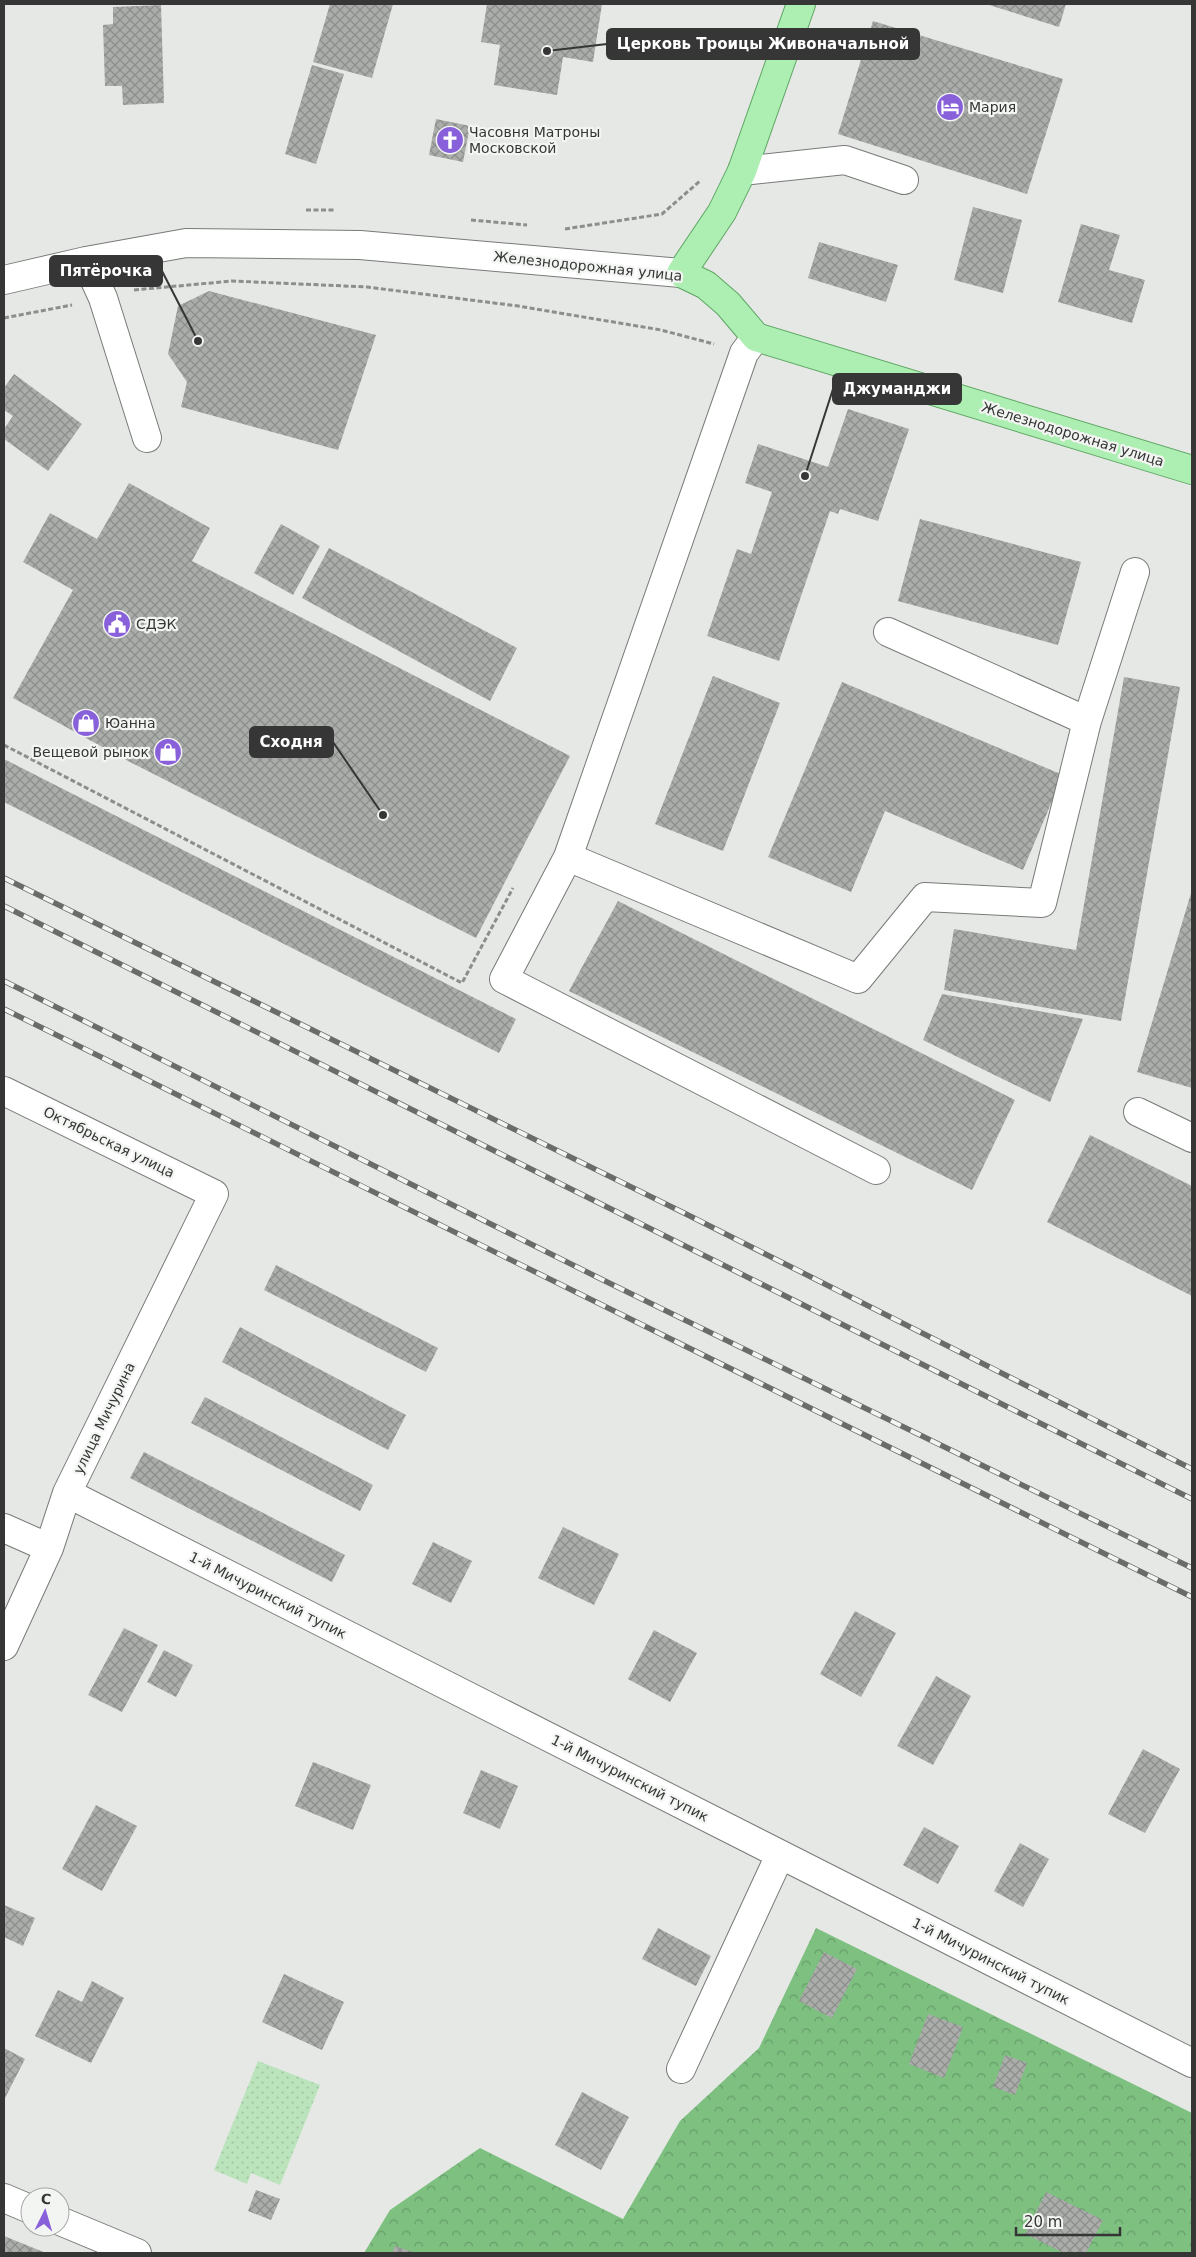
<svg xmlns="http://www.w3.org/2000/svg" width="1196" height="2257" font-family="'DejaVu Sans',sans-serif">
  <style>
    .grass { fill: url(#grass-dots) }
    .forest { fill: url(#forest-crowns) }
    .building { fill: url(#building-cross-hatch) }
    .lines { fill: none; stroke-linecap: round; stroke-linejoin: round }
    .minor-casing { stroke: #787b78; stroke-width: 30 }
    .major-casing { stroke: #5fa664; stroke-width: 30 }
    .path { stroke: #8c8e8c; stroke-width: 3; stroke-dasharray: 5 2.5; stroke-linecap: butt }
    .minor { stroke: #fff; stroke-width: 28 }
    .major { stroke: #adeeb2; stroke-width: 28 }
    .rail-casing { stroke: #6a6c6a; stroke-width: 5.5 }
    .rail { stroke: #f3f5f3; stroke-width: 4; stroke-dasharray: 11; stroke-linecap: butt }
    .labels { text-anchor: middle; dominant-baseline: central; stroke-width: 4.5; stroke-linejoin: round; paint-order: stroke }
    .poi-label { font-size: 14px; fill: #353635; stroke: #f3f5f3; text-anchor: start }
    .street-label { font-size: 14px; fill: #353635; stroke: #f3f5f3 }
    .leader { fill: none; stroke: #353635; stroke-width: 2 }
    .callout-dot { fill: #353635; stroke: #f3f5f3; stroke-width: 2 }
    .callout { fill: #353635; stroke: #353635; stroke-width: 2 }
    .callout-label { font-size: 15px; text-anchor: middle; font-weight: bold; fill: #fff }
  </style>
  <defs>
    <pattern id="grass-dots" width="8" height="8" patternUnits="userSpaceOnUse" patternTransform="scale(1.25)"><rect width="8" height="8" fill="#bbe4bc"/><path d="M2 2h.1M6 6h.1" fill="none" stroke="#a1c4a2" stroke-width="1.8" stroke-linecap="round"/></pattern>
    <pattern id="forest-crowns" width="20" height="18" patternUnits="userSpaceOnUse" patternTransform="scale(1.25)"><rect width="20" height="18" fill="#7dc080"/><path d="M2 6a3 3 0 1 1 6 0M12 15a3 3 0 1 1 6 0" fill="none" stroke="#679d6a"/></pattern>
    <pattern id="building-cross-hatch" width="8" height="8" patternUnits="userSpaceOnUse" patternTransform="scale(1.25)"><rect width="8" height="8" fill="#aaadaa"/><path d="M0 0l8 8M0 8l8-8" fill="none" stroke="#8b8e8b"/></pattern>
  </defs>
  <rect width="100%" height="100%" fill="#e5e8e5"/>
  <path class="grass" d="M258,2061L320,2085L280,2185L251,2173L247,2184L214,2170Z"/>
  <path class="forest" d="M816,1928L1192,2113V2253H364L390,2210L480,2148L623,2219L680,2121L759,2048Z"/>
  <path class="building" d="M330,4H393L372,78L313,62Z
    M487,4H602L593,62L563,57L557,95L494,85L500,45L481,42Z
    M986,4H1066L1059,27Z
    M161,5L164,103L123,105L122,86H105L103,25L113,24V7Z
    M873,21L1063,79L1027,194L838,134Z
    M312,65L344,74L316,164L285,154Z
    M436,119L470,126L463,162L429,155Z
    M973,207L1022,220L1003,293L954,280Z
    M1081,224L1120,235L1109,270L1145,280L1132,323L1058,302Z
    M819,242L898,265L886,302L808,278Z
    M209,291L376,335L338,450L181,407L187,382L168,354L178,306Z
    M14,374L82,424L48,471L4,439V429L13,416L4,410V388Z
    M848,409L909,429L878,521L840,509L838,514L830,511L779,661L707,636L737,549L751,554L772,492L745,483L758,444L828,467Z
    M129,483L210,528L192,561L570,756L476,938L128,761L13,698L73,590L23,562L50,513L97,539Z
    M920,519L1081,562L1058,645L898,601Z
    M281,524L320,546L293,595L254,573Z
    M329,548L517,648L490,701L302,598Z
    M713,676L780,703L723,851L655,824Z
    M1124,677L1180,687L1121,1021L944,990L954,929L1076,950Z
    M842,682L1063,775L1023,870L885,811L851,892L768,857Z
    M4,759L516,1019L499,1053L4,802Z
    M1192,890V1088L1137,1072Z
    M618,901L1015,1100L972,1190L569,991Z
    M942,994L1083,1019L1050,1102L923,1040Z
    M1090,1135L1192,1186V1296L1047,1222Z
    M276,1265L438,1348L426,1372L264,1290Z
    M240,1327L406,1415L388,1450L222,1362Z
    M205,1397L373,1485L360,1511L191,1423Z
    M144,1452L345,1555L332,1582L130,1478Z
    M563,1527L619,1554L594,1605L538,1578Z
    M433,1542L472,1561L451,1603L412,1584Z
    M855,1611L896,1633L861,1697L820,1674Z
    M124,1628L158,1645L122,1712L88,1695Z
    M654,1630L697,1653L670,1702L628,1679Z
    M164,1650L193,1665L176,1697L147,1682Z
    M936,1676L971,1696L933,1765L897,1746Z
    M1143,1749L1180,1769L1145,1833L1108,1814Z
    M313,1762L371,1785L353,1830L295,1806Z
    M481,1770L518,1786L500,1829L463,1813Z
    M96,1805L137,1826L102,1891L62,1869Z
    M924,1827L959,1846L938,1884L903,1865Z
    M1020,1843L1049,1859L1023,1907L994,1891Z
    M4,1905L35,1918L23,1946L4,1937Z
    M658,1928L711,1956L696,1986L642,1959Z
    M824,1952L857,1969L832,2018L799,2001Z
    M284,1974L344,2002L322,2050L262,2022Z
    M92,1981L124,1998L91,2063L35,2036L58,1990L82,2002Z
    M928,2014L963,2027L944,2078L909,2064Z
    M4,2048L25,2059L4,2100Z
    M1005,2055L1027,2063L1015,2095L993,2087Z
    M582,2092L629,2117L601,2170L555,2145Z
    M256,2190L280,2199L271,2220L248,2211Z
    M1046,2192L1103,2220L1086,2253H1064L1025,2234Z
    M4,2236L46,2253H4Z
    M395,2246L416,2253H392Z"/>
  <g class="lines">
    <g class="minor-casing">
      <path id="minor" d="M742,171L845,160L904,180
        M86,261L103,298L147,438
        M4,280L86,261L186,243L360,245L681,273
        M756,337L744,353L568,857L504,979L876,1170
        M1087,721L1135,572
        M568,857L858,979L925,897L1042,903L1087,721L888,632
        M4,1091L214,1194L67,1493L49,1548L4,1646
        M1138,1112L1192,1138
        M67,1493L1192,2063
        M4,1528L49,1548
        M681,2069L780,1855
        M4,2198L30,2209
        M60,2221L137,2253"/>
    </g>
    <g class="major-casing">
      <path id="major" d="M801,4L742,171L722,212L681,273L706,285L728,304L756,337L1192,470"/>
    </g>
    <path class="path" d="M306,210H335
      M471,220L527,225
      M565,229L662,214L700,181
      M134,290L232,281L367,287L518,306L661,330L714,344
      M4,318L72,305
      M4,745L462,983L513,888"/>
    <use href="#minor" class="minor"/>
    <use href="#major" class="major"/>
    <g class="rail-casing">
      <path id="rail" d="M4,878L684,1213L1192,1469
        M4,906L1192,1499
        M4,981L603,1280L1192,1568
        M4,1009L1192,1597"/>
    </g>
    <use href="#rail" class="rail"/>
  </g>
  <defs>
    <g id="hotel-disc" transform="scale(1.4375)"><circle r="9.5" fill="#8860da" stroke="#f3f5f3"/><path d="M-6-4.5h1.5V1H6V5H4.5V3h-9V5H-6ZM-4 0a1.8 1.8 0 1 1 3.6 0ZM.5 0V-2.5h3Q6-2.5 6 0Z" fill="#fff"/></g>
    <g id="church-disc" transform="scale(1.4375)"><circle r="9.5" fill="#8860da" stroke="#f3f5f3"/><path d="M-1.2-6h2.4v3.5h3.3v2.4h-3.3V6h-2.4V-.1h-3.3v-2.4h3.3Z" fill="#fff"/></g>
    <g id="civic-disc" transform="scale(1.4375)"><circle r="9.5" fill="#8860da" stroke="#f3f5f3"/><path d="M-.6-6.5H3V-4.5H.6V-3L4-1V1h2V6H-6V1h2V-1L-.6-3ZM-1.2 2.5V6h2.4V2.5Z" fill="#fff"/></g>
    <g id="shop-disc" transform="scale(1.4375)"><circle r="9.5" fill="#8860da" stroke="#f3f5f3"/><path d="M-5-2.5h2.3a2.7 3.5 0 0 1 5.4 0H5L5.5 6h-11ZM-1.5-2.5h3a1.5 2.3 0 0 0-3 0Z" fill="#fff"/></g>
  </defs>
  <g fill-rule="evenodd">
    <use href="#hotel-disc" x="950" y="107"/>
    <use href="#church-disc" x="450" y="140"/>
    <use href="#civic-disc" x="117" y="624"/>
    <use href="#shop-disc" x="86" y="723"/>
    <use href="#shop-disc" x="168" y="752"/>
  </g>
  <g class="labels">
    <g class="poi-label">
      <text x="969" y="107">Мария</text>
      <text x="469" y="132">Часовня Матроны<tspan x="469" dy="16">Московской</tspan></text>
      <text x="136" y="624">СДЭК</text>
      <text x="105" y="723">Юанна</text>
      <text x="149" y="752" text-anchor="end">Вещевой рынок</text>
    </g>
    <g class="street-label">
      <text transform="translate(588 266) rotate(6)">Железнодорожная улица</text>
      <text transform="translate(1073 434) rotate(17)">Железнодорожная улица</text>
      <text transform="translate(109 1142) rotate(26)">Октябрьская улица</text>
      <text transform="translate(104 1418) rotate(-64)">улица Мичурина</text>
      <text transform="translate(268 1595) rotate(27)">1-й Мичуринский тупик</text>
      <text transform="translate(630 1778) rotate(27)">1-й Мичуринский тупик</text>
      <text transform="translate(991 1961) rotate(27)">1-й Мичуринский тупик</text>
    </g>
  </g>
  <path class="leader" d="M547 51L607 44M198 341L162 271M805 476L833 389M383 815L333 742"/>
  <g class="callout-dot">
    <circle cx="547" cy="51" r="5"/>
    <circle cx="198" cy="341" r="5"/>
    <circle cx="805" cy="476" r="5"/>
    <circle cx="383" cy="815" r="5"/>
  </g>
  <g class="callout">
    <rect x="607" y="29" width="312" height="30" rx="5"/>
    <rect x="50" y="256" width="112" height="30" rx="5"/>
    <rect x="833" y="374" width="128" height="30" rx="5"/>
    <rect x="250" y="727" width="83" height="30" rx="5"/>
  </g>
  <g class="callout-label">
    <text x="763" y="49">Церковь Троицы Живоначальной</text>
    <text x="106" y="276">Пятёрочка</text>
    <text x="897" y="394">Джуманджи</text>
    <text x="291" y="747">Сходня</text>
  </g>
  <rect width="1196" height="2257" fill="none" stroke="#353635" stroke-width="10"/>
  <g transform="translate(45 2212) rotate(5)"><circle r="24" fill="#f3f5f3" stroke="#a7a9a7"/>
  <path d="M0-4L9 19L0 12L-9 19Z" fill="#8860da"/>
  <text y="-8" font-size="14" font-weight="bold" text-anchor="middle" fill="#353635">С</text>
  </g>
  <path d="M1016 2227v8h104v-8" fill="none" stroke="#353635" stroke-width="2.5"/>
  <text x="1024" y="2227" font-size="15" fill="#353635" stroke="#f3f5f3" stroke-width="4" paint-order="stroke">20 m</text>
</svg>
